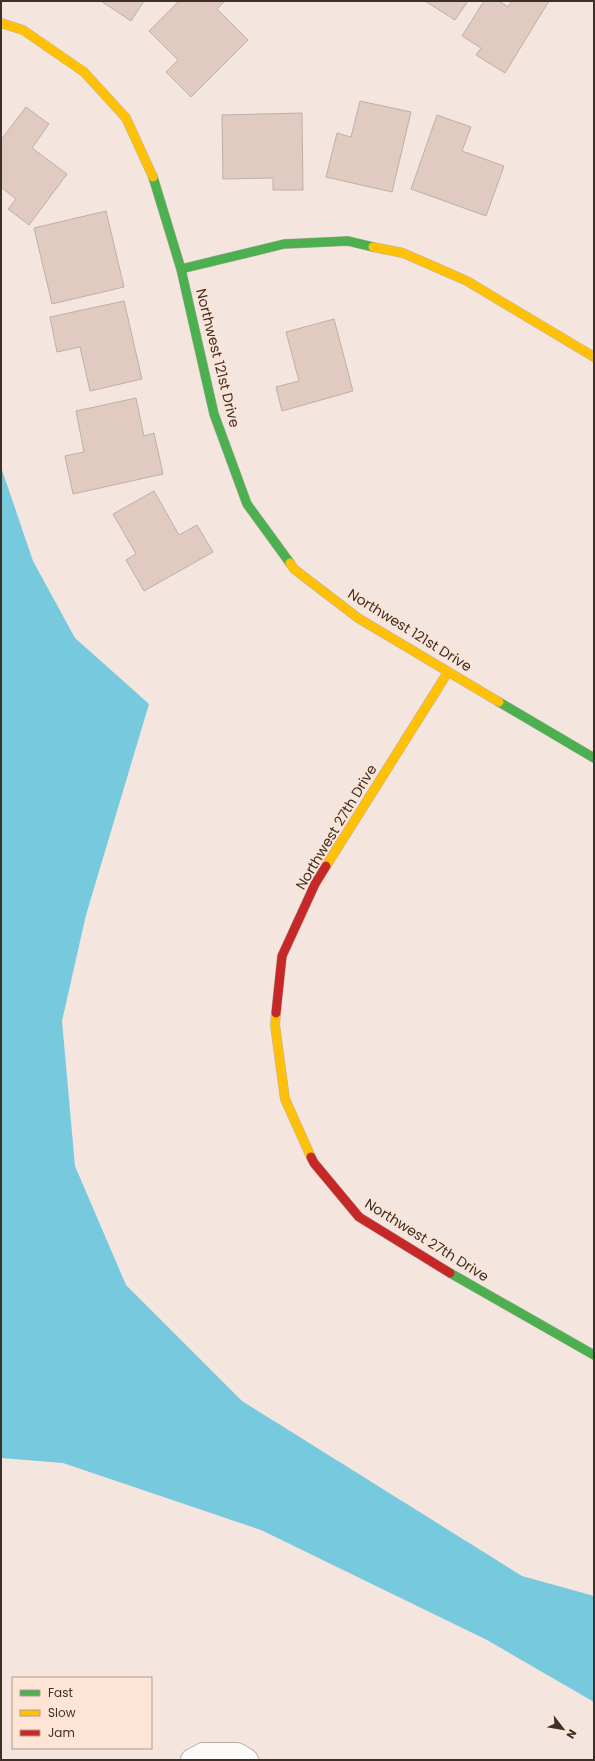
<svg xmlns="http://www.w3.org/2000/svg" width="595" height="1761" font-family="Poppins,sans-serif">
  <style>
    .water { fill: #77c9de }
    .building { fill: #e1cabf; stroke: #bcb0aa }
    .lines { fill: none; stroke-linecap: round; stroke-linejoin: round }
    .street-casing { stroke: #bbb0a9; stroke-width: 24 }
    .fast-casing { stroke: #bbb0a9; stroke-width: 10 }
    .slow-casing { stroke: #bbb0a9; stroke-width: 10 }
    .jam-casing { stroke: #bbb0a9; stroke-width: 10 }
    .street { stroke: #fdfbfa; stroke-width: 22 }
    .fast { stroke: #4caf50; stroke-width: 9 }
    .slow { stroke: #ffc107; stroke-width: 9 }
    .jam { stroke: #c62828; stroke-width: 9 }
    .labels { text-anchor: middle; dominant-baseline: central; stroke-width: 3; stroke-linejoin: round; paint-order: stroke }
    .street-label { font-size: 14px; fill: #3c3029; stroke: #fee4d4 }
  </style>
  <rect width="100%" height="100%" fill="#f4e6de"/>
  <path class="water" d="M1,467L33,561L75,638L149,704L86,915L62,1021L75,1166L126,1285L242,1401L522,1576L594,1596V1702L487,1640L261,1530L63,1463L1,1458Z"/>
  <path class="building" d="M101,1H144L131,21Z
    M179,1H225L217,9L248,40L191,97L166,72L178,60L149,31Z
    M425,1H468L455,20Z
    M484,1H499L508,7L512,1H549L505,73L476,55L481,48L462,36Z
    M360,101L411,112L392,192L326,177L337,133L351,137Z
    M26,107L49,124L32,148L67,174L29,225L8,209L16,199L1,187V140Z
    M302,113L303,190H273V178L223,179L222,115Z
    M437,115L471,127L462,151L504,166L486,216L411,189Z
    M106,211L124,287L52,304L34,228Z
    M124,301L142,379L90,391L80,347L57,352L50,317Z
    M334,319L353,391L282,411L276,387L299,381L286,332Z
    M136,398L144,436L154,433L163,474L73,494L65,456L84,452L76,411Z
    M154,491L179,535L197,525L213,552L144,591L126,560L136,554L113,514Z"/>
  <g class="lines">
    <g class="street-casing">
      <path id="street" d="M192,1760L203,1754H237L247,1760"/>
    </g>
    <g class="fast-casing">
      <path id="fast" d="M153,177L181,269L214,414L247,504L290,563
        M181,269L284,244L348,241L373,247
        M499,702L594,758
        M450,1273L594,1355"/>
    </g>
    <g class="slow-casing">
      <path id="slow" d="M1,23L23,30L84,72L126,118L153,177
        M373,247L403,253L467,281L594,357
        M290,563L294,569L358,618L499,702
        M326,866L448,672
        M276,1013L275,1025L285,1099L311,1157"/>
    </g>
    <g class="jam-casing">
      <path id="jam" d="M276,1013L282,956L315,884L326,866
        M311,1157L314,1163L359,1217L450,1273"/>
    </g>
    <use href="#street" class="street"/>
    <use href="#fast" class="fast"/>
    <use href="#slow" class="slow"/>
    <use href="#jam" class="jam"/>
  </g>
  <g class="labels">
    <g class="street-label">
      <text transform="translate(218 358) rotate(76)">Northwest 121st Drive</text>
      <text transform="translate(410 630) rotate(32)">Northwest 121st Drive</text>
      <text transform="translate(336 827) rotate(-59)">Northwest 27th Drive</text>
      <text transform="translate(427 1240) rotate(32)">Northwest 27th Drive</text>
    </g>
  </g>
  <rect width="595" height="1761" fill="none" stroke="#3c3029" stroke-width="4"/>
  <rect x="12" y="1677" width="140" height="72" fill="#fee4d4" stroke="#b09c90"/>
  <rect x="20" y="1690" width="20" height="6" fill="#4caf50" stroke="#b09c90"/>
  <text x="48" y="1697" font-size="12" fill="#3c3029">Fast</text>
  <rect x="20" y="1710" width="20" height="6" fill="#ffc107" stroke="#b09c90"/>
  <text x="48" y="1717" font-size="12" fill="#3c3029">Slow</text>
  <rect x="20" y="1730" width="20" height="6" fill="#c62828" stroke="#b09c90"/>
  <text x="48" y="1737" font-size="12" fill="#3c3029">Jam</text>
  <g transform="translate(563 1729) rotate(121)" stroke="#fee4d4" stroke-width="3" paint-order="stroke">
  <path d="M0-3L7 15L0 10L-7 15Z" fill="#3c3029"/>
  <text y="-6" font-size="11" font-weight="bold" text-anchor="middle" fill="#3c3029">N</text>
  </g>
</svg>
